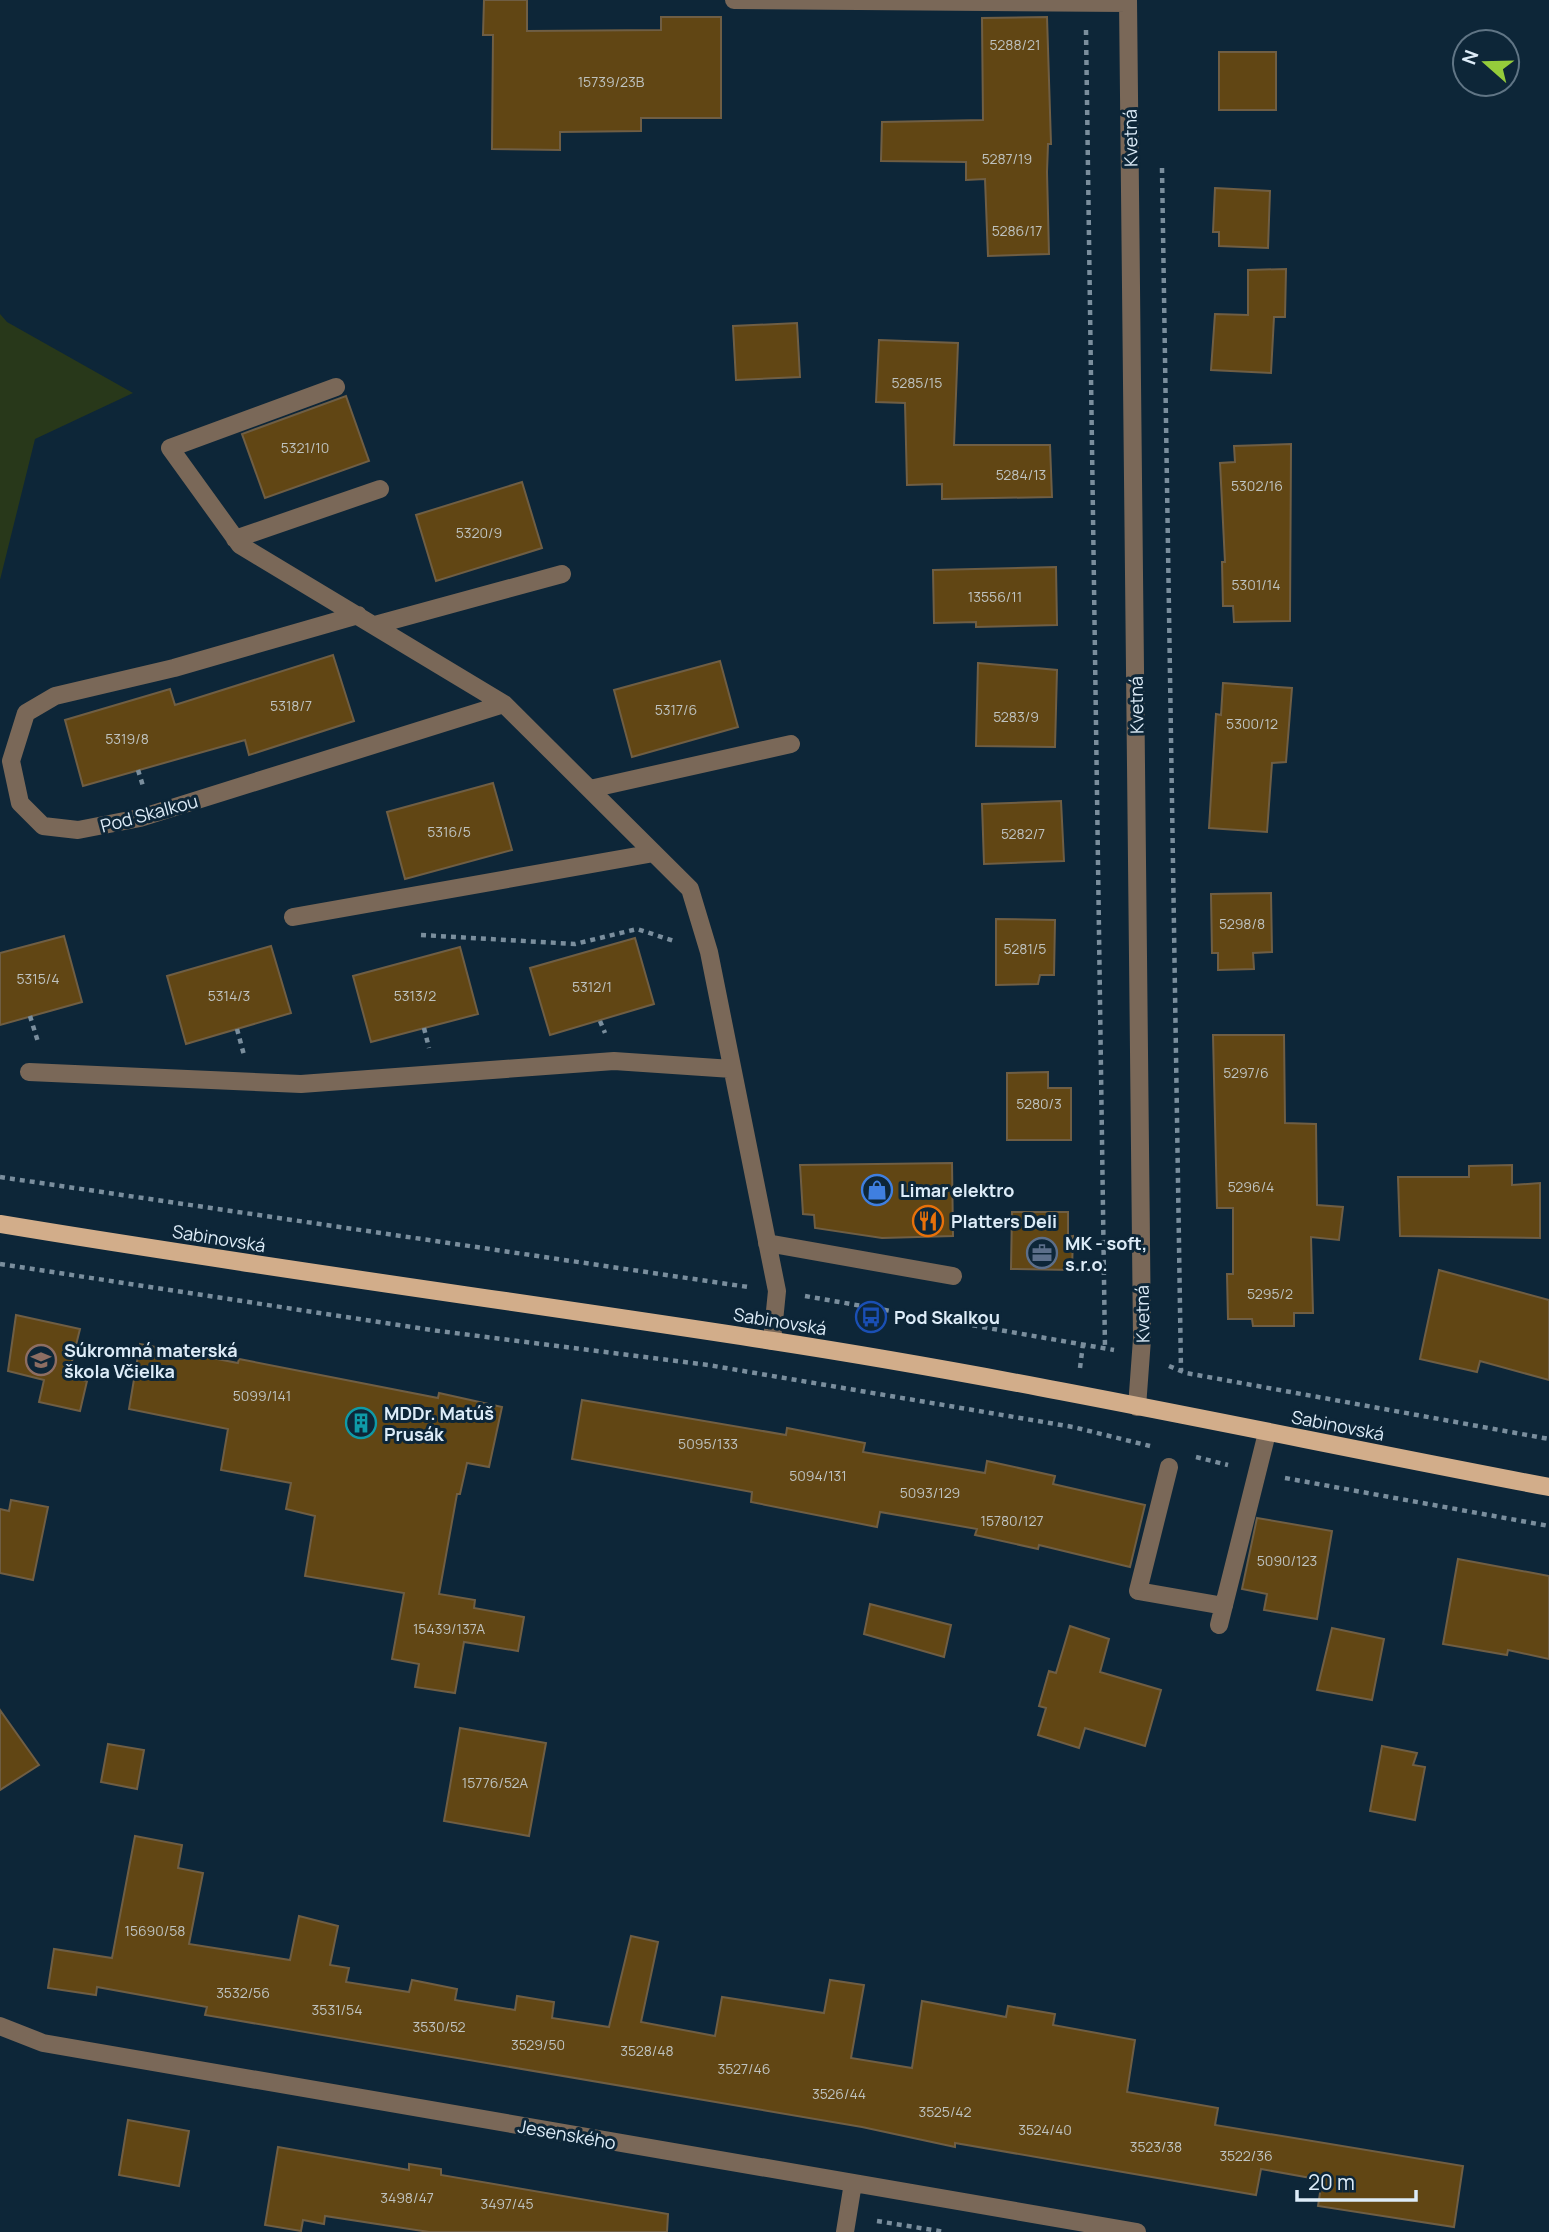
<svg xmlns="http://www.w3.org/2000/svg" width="1549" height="2232" font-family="Manrope,sans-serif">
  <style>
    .green { fill: #28381a }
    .building { fill: #614614; stroke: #6f5e44; stroke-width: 2 }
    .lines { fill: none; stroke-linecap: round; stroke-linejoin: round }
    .path { stroke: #7a8e9d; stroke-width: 4.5; stroke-dasharray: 5 5; stroke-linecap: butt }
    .minor { stroke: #7a6858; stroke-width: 18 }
    .major { stroke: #d2ad8a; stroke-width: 18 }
    .labels { text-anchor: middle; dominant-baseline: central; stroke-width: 6; stroke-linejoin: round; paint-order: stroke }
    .number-label { font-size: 14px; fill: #bec2bf }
    .street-label { font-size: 18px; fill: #ddecf8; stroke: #0d2638 }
    .poi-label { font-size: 18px; font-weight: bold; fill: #ddecf8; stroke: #0d2638; text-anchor: start }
  </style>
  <rect width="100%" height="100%" fill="#0d2638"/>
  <path class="green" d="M0,314L7,322L133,393L35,439L0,580Z"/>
  <path class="building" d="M484,0H527V31L661,30V17H721V118H641V131L560,132V150L492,149L493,35H483Z
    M1047,17L1051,144H1048L1047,172L1049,254L988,256L985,179L966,180V162L881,161L882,122L983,120L982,18Z
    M1219,52H1276V110H1219Z
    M1215,188L1270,191L1268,248L1219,246V232H1213Z
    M1286,269L1285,317H1274L1271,373L1211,370L1215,314L1248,315V270Z
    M797,323L800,377L736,380L733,326Z
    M879,340L958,343L954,445H1050L1052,497L942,499V484L907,485L905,403L876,402Z
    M346,396L369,461L265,498L242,434Z
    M1291,444L1290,621L1234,622L1233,606H1223L1222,562H1225L1220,463L1235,462L1234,446Z
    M522,482L542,548L436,581L416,515Z
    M1056,567L1057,625L976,627V622L934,623L933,570Z
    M333,655L354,721L249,755L245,740L83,786L65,720L170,689L175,705Z
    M720,661L738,727L632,757L614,690Z
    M978,663L1057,670L1055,747L976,746Z
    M1223,683L1292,688L1286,762L1272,763L1267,832L1209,828L1216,714L1221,715Z
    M493,783L512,850L405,879L387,812Z
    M1061,801L1064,861L984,864L982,804Z
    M1271,893L1272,952L1253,953L1254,969L1218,970V953H1212L1211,894Z
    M996,919L1055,920L1054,975H1040L1038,984L996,985Z
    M64,936L82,1002L0,1025V953Z
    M635,938L654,1004L550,1035L530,968Z
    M271,946L291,1013L186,1044L167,976Z
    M460,947L478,1014L371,1042L353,976Z
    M1213,1035H1284L1285,1123L1316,1124L1317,1205L1343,1207L1339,1240L1311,1237L1313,1313H1294V1326H1253L1252,1319H1228L1227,1274H1233V1208H1217Z
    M1048,1072V1088H1071V1140H1007V1073Z
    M952,1163L953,1236L882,1238L815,1228L814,1215L803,1214L800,1165Z
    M1512,1165V1185L1540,1183V1238L1400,1236L1398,1177H1469V1166Z
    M1012,1212H1068V1237L1073,1236L1072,1270L1011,1269Z
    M1439,1270L1549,1300V1380L1480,1361L1477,1372L1420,1359Z
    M16,1315L80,1329L68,1377L87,1381L80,1411L39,1402L44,1380L8,1371Z
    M140,1344L238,1363L239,1359L438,1398L439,1393L502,1407L489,1467L467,1463L460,1494H457L439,1594L475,1600L474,1608L524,1617L518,1651L464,1642L455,1693L415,1687L419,1664L392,1659L404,1593L305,1576L315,1516L286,1509L291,1483L221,1470L228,1429L129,1409Z
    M582,1400L786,1435L787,1428L865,1443L863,1452L985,1473L987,1461L1055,1476L1053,1484L1145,1505L1130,1567L1039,1545L1038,1549L975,1535L977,1529L880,1512L877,1527L751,1502L752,1492L572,1459Z
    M11,1500L48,1507L33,1580L0,1573V1509L9,1511Z
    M1257,1518L1332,1531L1317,1619L1264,1610L1267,1594L1242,1589Z
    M1458,1559L1549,1576V1659L1508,1650L1507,1655L1443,1644Z
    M870,1604L951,1625L944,1657L864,1634Z
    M1070,1626L1109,1639L1100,1672L1161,1690L1145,1746L1085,1728L1079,1748L1038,1735L1046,1708L1039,1706L1049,1671L1056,1673Z
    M1332,1628L1384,1639L1372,1700L1317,1690Z
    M0,1710L39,1765L0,1790Z
    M460,1728L546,1743L529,1836L444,1821Z
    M108,1744L144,1750L137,1789L101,1782Z
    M1382,1746L1417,1753L1413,1765L1425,1767L1415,1820L1370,1811Z
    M135,1836L182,1845L178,1868L203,1873L189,1944L290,1960L299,1916L338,1926L330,1965L349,1968L346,1982L409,1992L412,1980L457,1989L455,2000L515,2010L517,1996L554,2002L552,2018L609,2027L631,1936L658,1942L641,2022L715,2036L722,1997L824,2013L830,1980L864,1985L851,2058L912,2068L922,2001L1006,2017L1008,2006L1055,2014L1053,2025L1135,2040L1127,2092L1218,2108L1215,2125L1463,2166L1454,2227L1318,2206L1322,2180L1261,2169L1256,2195L955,2143V2147L862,2127L223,2018L205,2015L207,2007L97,1987L96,1995L48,1988L54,1949L112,1958Z
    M128,2120L189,2131L179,2186L119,2175Z
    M278,2147L409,2170V2164L441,2169V2175L668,2214L667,2232H429L325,2216L324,2224L303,2220L301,2231L265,2225Z"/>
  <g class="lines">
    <path class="path" d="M1086,30L1105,1348
      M1162,168L1181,1371
      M138,770L143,786
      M421,935L575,944L637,929L674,941
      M30,1016L38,1042
      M600,1021L605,1033
      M424,1028L429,1048
      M237,1029L244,1055
      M0,1177L748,1287
      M0,1264L431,1330L708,1365L1073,1427L1150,1446
      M805,1296L1114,1350
      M1169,1366L1186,1373L1549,1439
      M1080,1368L1083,1344
      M1196,1457L1228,1465
      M1285,1478L1549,1526
      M877,2221L945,2232"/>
    <path class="minor" d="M734,0L1128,3
      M1128,0L1142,1339L1137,1407
      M336,387L170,448L240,545L504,704L690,889L709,952L777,1291L772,1341
      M235,539L380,489
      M358,615L174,668L55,696L26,713L11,761L20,803L43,826L78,830L140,818L504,704
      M375,625L562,574
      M590,789L791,744
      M293,917L654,853
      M29,1072L301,1084L614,1061L732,1069
      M767,1243L953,1276
      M1169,1467L1138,1591L1224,1606
      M1219,1625L1267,1433
      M0,2026L43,2043L1137,2232
      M845,2232L853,2183"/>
    <path class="major" d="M0,1224C257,1267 515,1301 773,1341C1033,1381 1291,1438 1549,1487"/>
  </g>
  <defs>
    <g id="shop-ring" transform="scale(1.575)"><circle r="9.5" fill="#0d2638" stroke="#3f7fe0" stroke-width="1.5"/><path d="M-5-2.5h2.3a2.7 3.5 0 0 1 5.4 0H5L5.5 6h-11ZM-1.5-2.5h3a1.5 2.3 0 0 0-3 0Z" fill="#3f7fe0"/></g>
    <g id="restaurant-ring" transform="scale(1.575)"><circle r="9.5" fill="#0d2638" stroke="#e8710a" stroke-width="1.5"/><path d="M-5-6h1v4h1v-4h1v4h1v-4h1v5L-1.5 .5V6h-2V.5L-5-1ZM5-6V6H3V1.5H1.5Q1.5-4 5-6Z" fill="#e8710a"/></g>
    <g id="office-ring" transform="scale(1.575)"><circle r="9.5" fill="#0d2638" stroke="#5c6f8a" stroke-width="1.5"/><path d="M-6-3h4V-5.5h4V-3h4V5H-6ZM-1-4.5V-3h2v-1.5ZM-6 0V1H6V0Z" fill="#5c6f8a"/></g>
    <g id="bus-ring" transform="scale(1.575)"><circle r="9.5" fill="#0d2638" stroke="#1a4fb4" stroke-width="1.5"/><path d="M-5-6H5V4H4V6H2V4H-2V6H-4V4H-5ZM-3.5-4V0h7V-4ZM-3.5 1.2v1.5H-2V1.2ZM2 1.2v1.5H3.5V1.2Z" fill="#1a4fb4"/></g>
    <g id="school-ring" transform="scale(1.575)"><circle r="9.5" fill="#0d2638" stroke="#8d6e63" stroke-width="1.5"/><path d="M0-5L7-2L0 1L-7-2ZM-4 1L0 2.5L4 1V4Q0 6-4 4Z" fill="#8d6e63"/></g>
    <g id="building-ring" transform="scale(1.575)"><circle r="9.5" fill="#0d2638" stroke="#0f9aa8" stroke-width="1.5"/><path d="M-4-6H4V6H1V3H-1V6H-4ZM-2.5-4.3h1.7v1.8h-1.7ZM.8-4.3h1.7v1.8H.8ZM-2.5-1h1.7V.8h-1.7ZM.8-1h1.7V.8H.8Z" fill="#0f9aa8"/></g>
  </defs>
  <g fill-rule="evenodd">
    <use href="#shop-ring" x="877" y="1190"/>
    <use href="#restaurant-ring" x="928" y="1221"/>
    <use href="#office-ring" x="1042" y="1253"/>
    <use href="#bus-ring" x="871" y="1317"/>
    <use href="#school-ring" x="41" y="1360"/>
    <use href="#building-ring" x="361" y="1423"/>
  </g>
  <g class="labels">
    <g class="number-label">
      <text x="1015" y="44">5288/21</text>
      <text x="611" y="81">15739/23B</text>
      <text x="1007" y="158">5287/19</text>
      <text x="1017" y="230">5286/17</text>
      <text x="917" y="382">5285/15</text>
      <text x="305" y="447">5321/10</text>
      <text x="1021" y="474">5284/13</text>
      <text x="1257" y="485">5302/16</text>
      <text x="479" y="532">5320/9</text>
      <text x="1256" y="584">5301/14</text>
      <text x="995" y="596">13556/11</text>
      <text x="291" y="705">5318/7</text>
      <text x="676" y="709">5317/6</text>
      <text x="1016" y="716">5283/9</text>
      <text x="1252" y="723">5300/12</text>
      <text x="127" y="738">5319/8</text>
      <text x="449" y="831">5316/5</text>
      <text x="1023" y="833">5282/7</text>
      <text x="1242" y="923">5298/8</text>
      <text x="1025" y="948">5281/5</text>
      <text x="38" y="978">5315/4</text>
      <text x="592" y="986">5312/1</text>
      <text x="229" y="995">5314/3</text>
      <text x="415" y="995">5313/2</text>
      <text x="1246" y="1072">5297/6</text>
      <text x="1039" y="1103">5280/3</text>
      <text x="1251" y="1186">5296/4</text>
      <text x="1270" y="1293">5295/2</text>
      <text x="262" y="1395">5099/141</text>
      <text x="708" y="1443">5095/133</text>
      <text x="818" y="1475">5094/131</text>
      <text x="930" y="1492">5093/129</text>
      <text x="1012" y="1520">15780/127</text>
      <text x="1287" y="1560">5090/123</text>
      <text x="449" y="1628">15439/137A</text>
      <text x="495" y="1782">15776/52A</text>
      <text x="155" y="1930">15690/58</text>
      <text x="243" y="1992">3532/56</text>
      <text x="337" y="2009">3531/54</text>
      <text x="439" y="2026">3530/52</text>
      <text x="538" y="2044">3529/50</text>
      <text x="647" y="2050">3528/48</text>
      <text x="744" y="2068">3527/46</text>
      <text x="839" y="2093">3526/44</text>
      <text x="945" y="2111">3525/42</text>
      <text x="1045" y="2129">3524/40</text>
      <text x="1156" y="2146">3523/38</text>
      <text x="1246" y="2155">3522/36</text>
      <text x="407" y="2197">3498/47</text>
      <text x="507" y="2203">3497/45</text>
    </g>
    <g class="street-label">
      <text transform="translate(1130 138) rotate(-91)">Kvetná</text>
      <text transform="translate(1136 705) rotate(-91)">Kvetná</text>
      <text transform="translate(149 813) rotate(-15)">Pod Skalkou</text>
      <text transform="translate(219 1238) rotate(9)">Sabinovská</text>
      <text transform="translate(1142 1314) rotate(-91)">Kvetná</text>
      <text transform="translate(780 1321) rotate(9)">Sabinovská</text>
      <text transform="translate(1338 1425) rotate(11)">Sabinovská</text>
      <text transform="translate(567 2134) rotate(10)">Jesenského</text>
    </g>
    <g class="poi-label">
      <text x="900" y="1190">Limar elektro</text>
      <text x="951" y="1221">Platters Deli</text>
      <text x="1065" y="1243">MK - soft,<tspan x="1065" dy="21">s.r.o.</tspan></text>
      <text x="894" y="1317">Pod Skalkou</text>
      <text x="64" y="1350">Súkromná materská<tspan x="64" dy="21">škola Včielka</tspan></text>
      <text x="384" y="1413">MDDr. Matúš<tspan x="384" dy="21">Prusák</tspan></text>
    </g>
  </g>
  <g transform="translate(1486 63) rotate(290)"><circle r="33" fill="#0d2638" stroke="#607585" stroke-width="2"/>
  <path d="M0-5L12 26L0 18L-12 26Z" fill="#95cc3b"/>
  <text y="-10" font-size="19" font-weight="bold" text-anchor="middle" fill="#ddecf8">N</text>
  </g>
  <path d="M1297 2190v10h119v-10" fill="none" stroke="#ddecf8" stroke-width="3.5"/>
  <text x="1308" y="2190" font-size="21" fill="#ddecf8" stroke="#0d2638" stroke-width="5" paint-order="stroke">20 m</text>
</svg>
